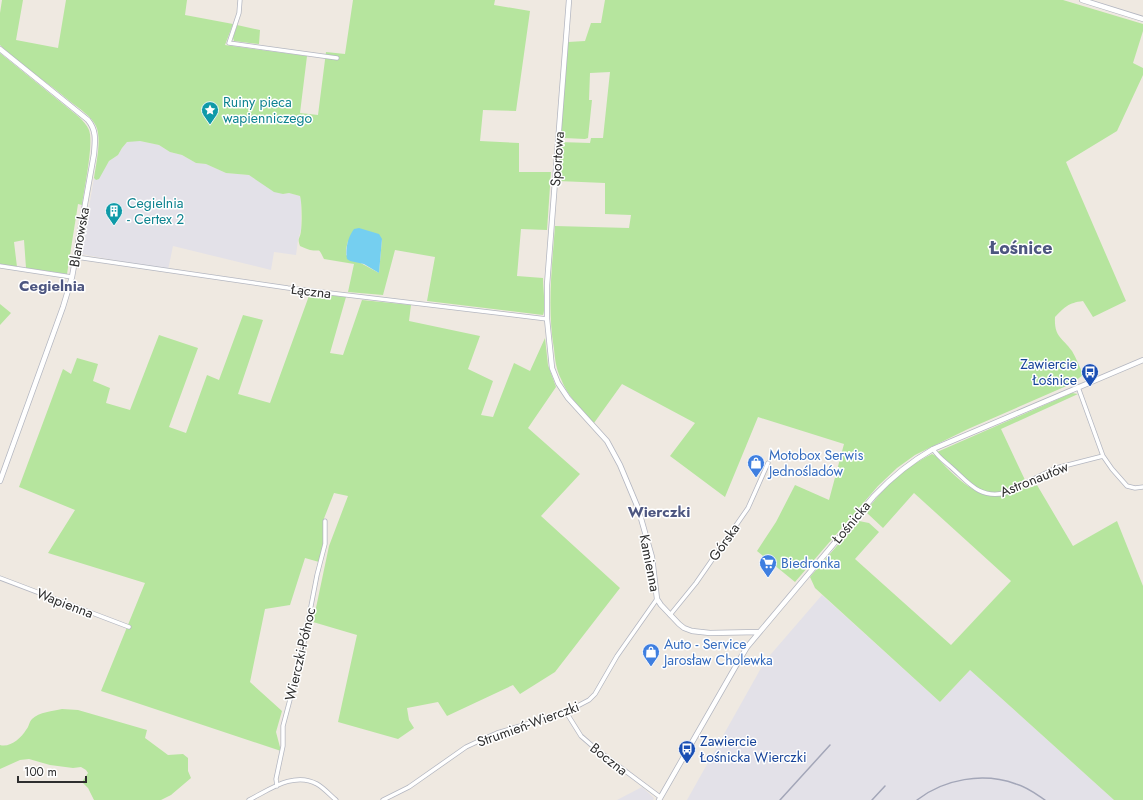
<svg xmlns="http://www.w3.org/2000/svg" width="1143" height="800" font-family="Jost,sans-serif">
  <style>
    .industrial { fill: #e3e1e8 }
    .green { fill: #b6e59e; fill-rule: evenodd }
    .water { fill: #75cff0 }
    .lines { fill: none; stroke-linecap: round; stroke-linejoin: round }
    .minor-casing { stroke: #b4b7c1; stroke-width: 5 }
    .tertiary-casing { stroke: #b4b7c1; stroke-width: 6 }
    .minor { stroke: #fff; stroke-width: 3.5 }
    .tertiary { stroke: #fff; stroke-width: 4.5 }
    .rail { stroke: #a3a6b8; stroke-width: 1.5 }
    .labels { text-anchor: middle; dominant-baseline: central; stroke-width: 3; stroke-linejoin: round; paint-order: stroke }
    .culture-label { font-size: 14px; fill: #0d838f; stroke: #fff; text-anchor: start }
    .street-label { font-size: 14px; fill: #2e2e2e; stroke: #fff }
    .transit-label { font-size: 14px; fill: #164399; stroke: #fff; text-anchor: end }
    .shop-label { font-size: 14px; fill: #366cbe; stroke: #fff; text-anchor: start }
    .neighbourhood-label { font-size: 15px; font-weight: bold; fill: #4d5680; stroke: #fff }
    .district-label { font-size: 18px; font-weight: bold; fill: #4d5680; stroke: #fff }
  </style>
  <rect width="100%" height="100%" fill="#efe9e1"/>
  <path class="industrial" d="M131,141H140L159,145L170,152L182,155L196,163L206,164L226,173L249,175L260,182L283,194L289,193L300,196L301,200V230L298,240L296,255L274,252L271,270L173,246L168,270L81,254L94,178L96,180L109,161L118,155L122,148L127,142Z
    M822,595L940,702L970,670L1114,800H687L765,661Z
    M642,787L654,798L653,800H617Z"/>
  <path class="green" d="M2,0H23L16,40L58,48L66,0H187L185,15L233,24L225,45L307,56L300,113L318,115L326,52L345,54L353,0H495L494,5L530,11L516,111L483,110L480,141L519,143V172H551L547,230L521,229L517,276L543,278C543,287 546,309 543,315L427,301L435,257L395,250L383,295L348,292L354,264L324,259C318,247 321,252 310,250C306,249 303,247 300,246C297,238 300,239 301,231C302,223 302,203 300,196L289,193L283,194L274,192L249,175L226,173L206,164L196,163L182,155L170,152L159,145L140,141L127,142L122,148L118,155L109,161L99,179L96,180L94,178C96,164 102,139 96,126C92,117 80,109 72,103C49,83 22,67 0,45V13ZM382,239L379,273L346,255V249L348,241Z
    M605,0H1063L1143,24V31L1133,63L1143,68V75L1117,131L1066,162L1126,301L1093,317L1083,301C1068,303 1065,307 1055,317C1054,337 1062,337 1072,351C1076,358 1080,367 1083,375L1071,384L968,429L915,455L897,468L878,486L795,582L757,551L776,522L795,485L829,500L844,444L758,417L725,497L670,456L695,423L622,384L594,423C582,411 567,395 561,379C556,369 555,359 554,349C547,308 552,267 555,226L629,228L631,215L605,214V183L558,181L560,142L590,143L591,138H603L610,72L590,73L589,100H592L588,138L585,139L564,138L561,136V132L568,42L585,41L591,23H601Z
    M237,25L260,30L259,44L234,41L233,38Z
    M0,53L79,117C83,121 87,125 89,130C94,143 84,189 82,205L78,204L67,274L26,268L24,240L14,242L17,267L0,265Z
    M310,293L346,297L330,353L343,355L362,300L411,305L409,321L480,336L468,369L493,381L481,415L493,417L514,363L530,371L545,338L548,365L556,387L528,428L580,474L541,516L620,588L555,672L520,694L513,685L447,716L438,702L407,708L409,720L414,728L398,739L338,722L357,635L313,622L329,546L348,496L334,493L323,521V544L319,562L305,558L290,605L265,609L250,682L282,711L276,732L281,751L101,691L145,583L48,553L75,510L19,487L63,369L71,374L77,358L98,364L93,381L110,388L106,403L130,410L159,335L198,348L169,427L186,433L207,375L219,380L243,315L263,320L238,394L270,403Z
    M0,304L11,313L0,325Z
    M1072,393L1078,394L1001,429L1025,480C1017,484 1009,490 1000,492C977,498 952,467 937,452Z
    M932,454L936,456C948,470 977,500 997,495C1007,493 1017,487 1027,484L1029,488L1037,485L1073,546L1117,521L1143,586V800H1114L970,670L940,702L815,588L810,577L854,526L859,521L869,523L879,532L855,559L951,645L1011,581L914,493L883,528L867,513C868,504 900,473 909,467C917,462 924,458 932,454Z
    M62,709L78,710L147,730L145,738L168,755L183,754L188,758V771L191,778L171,795L161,800H94L88,788L82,782L88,773L86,770L81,767L73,768L50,765L29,759L20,760L0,769V745C10,748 21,738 26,730C29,727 29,722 32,719C39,712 53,711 62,709Z"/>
  <path class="water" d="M359,228L379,234L382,239L379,273L364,264L350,261L347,259C345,249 348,237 354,229Z"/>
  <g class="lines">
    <g class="minor-casing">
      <path id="minor" d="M240,0L239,13L229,43L337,58
        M76,257L288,288L547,319
        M0,266L72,277
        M1078,387L1103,456L1112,469L1127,486L1135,488L1143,487
        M933,449C938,457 944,461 951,467C968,482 979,499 1005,493L1056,468L1103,456
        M0,578L129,627
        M670,615L696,583L748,508L768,463
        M566,712L581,736L596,749L660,797
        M277,786L276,779L283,746V726L301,658L317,575L325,544V521
        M249,800C269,790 294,771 317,784C324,788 330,795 336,800
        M383,800L409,787L466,747L481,740L497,733L566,712L589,700L595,694L617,656L657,599"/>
    </g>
    <g class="tertiary-casing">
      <path id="tertiary" d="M569,0L547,285V319L552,368L558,383L568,398L607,441L620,465L638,508L652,557L657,599L661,605L679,624L684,628L692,631L710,633L759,632
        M1082,0L1143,19
        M0,49L88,120C97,131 95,141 94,154L72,277L63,307L0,481
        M659,800L737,664L747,647L874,496C892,477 910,462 933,449L1143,360"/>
    </g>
    <use href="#minor" class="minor"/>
    <use href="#tertiary" class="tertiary"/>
    <path class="rail" d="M780,800L830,745
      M872,800L885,786
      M917,800C944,779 983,772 1016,784C1027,787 1036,794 1045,800"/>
  </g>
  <defs>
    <g id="sight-pin" transform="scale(0.9)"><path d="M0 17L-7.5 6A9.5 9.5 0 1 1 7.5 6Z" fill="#0f9aa8" stroke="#fff"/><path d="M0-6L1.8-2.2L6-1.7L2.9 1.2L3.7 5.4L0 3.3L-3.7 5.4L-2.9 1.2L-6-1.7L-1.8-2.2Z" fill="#fff"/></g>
    <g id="building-pin" transform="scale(0.9)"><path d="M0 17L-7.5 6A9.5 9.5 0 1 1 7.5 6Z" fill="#0f9aa8" stroke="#fff"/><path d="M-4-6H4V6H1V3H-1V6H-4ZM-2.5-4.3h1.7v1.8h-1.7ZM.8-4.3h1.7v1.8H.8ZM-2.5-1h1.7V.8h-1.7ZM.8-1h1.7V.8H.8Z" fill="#fff"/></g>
    <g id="bus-pin" transform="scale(0.9)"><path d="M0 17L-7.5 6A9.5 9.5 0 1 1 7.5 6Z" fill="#1a4fb4" stroke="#fff"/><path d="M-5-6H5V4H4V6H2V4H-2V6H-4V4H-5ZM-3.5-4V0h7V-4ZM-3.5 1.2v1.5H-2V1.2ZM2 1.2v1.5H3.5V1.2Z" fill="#fff"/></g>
    <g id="shop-pin" transform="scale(0.9)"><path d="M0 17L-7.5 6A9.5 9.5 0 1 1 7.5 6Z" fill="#3f7fe0" stroke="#fff"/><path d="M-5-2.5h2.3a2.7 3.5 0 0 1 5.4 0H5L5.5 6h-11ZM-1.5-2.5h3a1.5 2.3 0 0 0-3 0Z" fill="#fff"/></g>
    <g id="supermarket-pin" transform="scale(0.9)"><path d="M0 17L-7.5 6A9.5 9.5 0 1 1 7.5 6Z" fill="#3f7fe0" stroke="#fff"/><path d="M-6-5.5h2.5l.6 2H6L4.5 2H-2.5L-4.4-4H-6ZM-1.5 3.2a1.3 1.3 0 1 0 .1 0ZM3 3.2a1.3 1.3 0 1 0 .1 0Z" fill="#fff"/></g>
  </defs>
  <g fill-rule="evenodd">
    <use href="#sight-pin" x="210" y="110"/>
    <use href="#building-pin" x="114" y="211"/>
    <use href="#bus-pin" x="1090" y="372"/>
    <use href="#shop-pin" x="756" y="463"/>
    <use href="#supermarket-pin" x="768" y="563"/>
    <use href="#shop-pin" x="651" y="652"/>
    <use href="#bus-pin" x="687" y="749"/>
  </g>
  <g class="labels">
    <g class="culture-label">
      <text x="223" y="102">Ruiny pieca<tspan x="223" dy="16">wapienniczego</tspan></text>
      <text x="127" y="203">Cegielnia<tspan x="127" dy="16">- Certex 2</tspan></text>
    </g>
    <g class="street-label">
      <text transform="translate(557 159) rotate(-86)">Sportowa</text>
      <text transform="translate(79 237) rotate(-80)">Blanowska</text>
      <text transform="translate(311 291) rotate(7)">Łączna</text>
      <text transform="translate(1034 479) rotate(-22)">Astronautów</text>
      <text transform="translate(851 522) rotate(-50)">Łośnicka</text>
      <text transform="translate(724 542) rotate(-55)">Górska</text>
      <text transform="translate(650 563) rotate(79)">Kamienna</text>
      <text transform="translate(65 603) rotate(21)">Wapienna</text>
      <text transform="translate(300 654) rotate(-77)">Wierczki-Północ</text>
      <text transform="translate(528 724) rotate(-20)">Strumień-Wierczki</text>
      <text transform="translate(609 759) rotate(38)">Boczna</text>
    </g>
    <g class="transit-label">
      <text x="1077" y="364">Zawiercie<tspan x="1077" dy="16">Łośnice</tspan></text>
      <text x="700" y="741" text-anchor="start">Zawiercie<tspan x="700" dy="16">Łośnicka Wierczki</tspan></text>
    </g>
    <g class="shop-label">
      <text x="769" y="455">Motobox Serwis<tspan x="769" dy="16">Jednośladów</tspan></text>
      <text x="781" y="563">Biedronka</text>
      <text x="664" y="644">Auto - Service<tspan x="664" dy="16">Jarosław Cholewka</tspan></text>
    </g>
    <g class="neighbourhood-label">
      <text x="52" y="286">Cegielnia</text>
      <text x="659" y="512">Wierczki</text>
    </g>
    <g class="district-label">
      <text x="1021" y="248">Łośnice</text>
    </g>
  </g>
  <path d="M18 776v6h68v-6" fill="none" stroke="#2e2e2e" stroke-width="2"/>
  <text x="24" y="776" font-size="12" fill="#2e2e2e" stroke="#ffffff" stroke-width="3" paint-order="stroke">100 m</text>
</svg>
